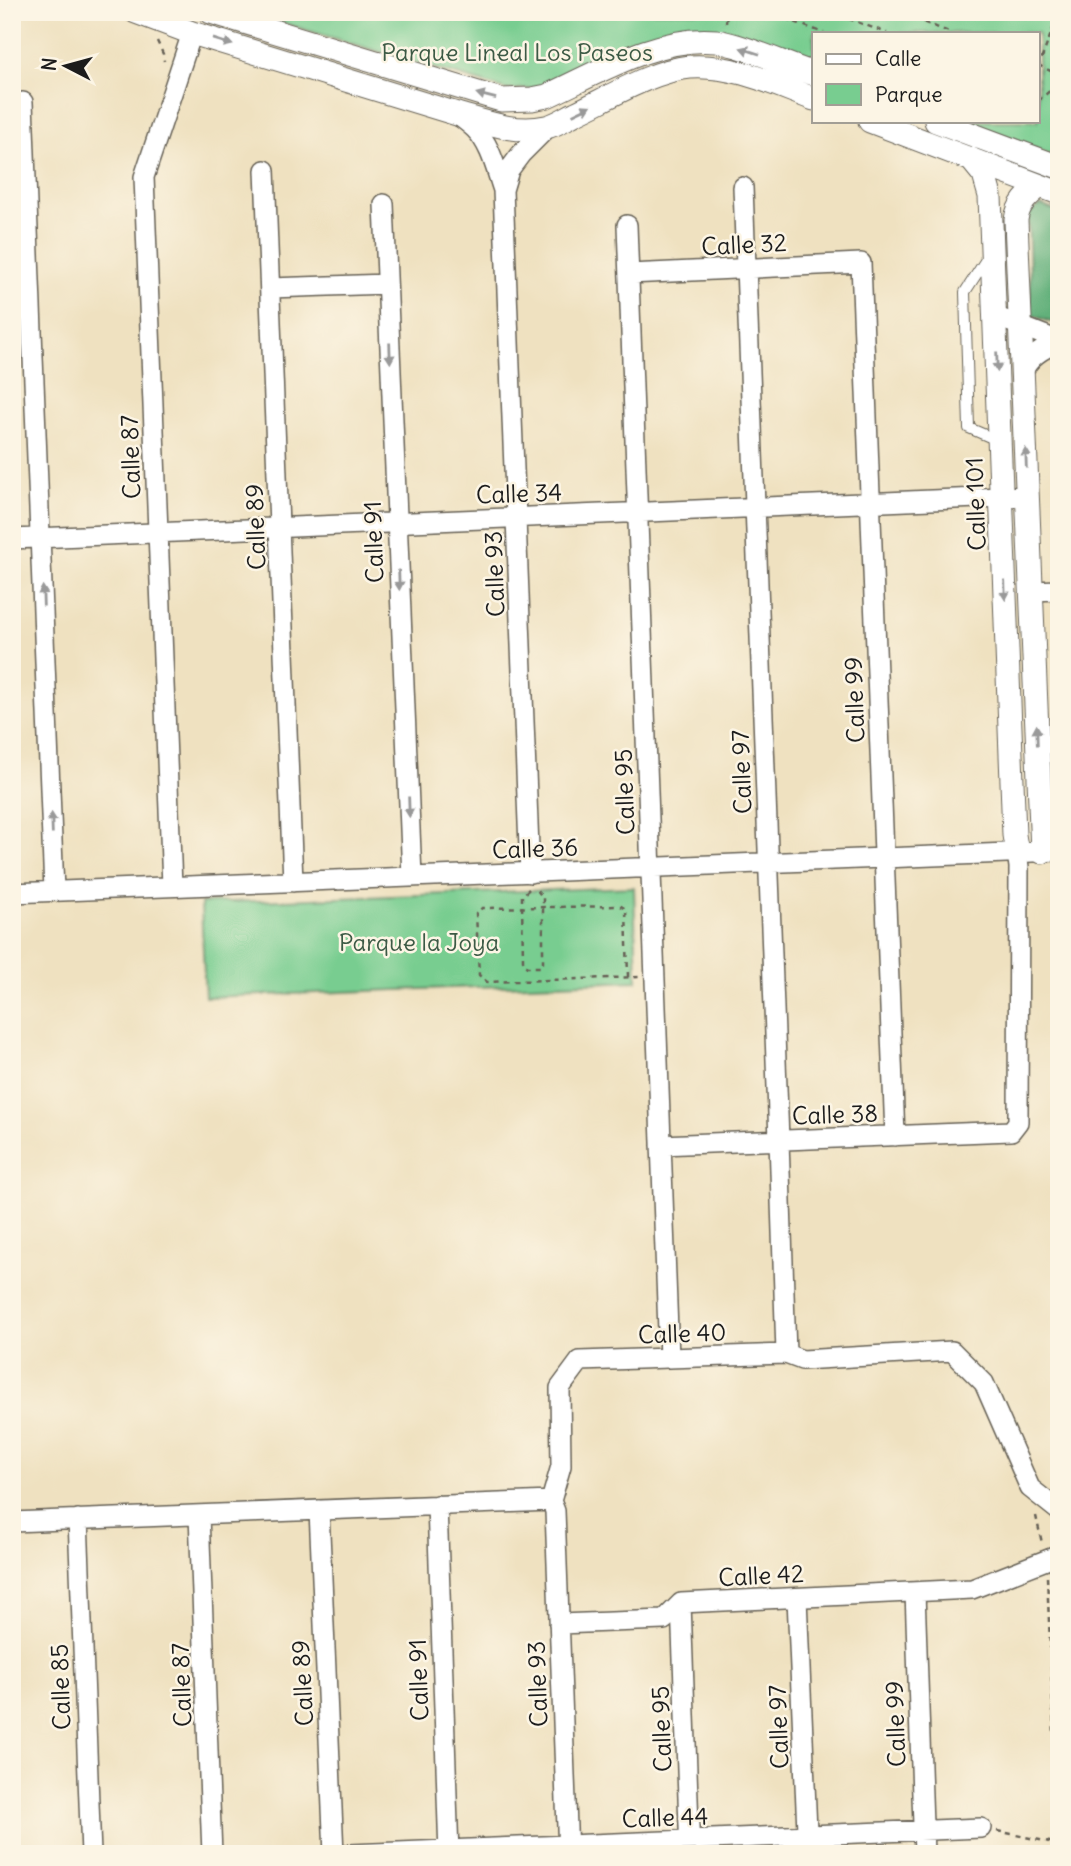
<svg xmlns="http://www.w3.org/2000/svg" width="1071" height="1866" font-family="Delius,sans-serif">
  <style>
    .green { fill: #78cd90; stroke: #4a7456; stroke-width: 2 }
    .forest { fill: #62b07a; stroke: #3f664b; stroke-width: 2 }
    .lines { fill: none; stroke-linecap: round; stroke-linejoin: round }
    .service-casing { stroke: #666155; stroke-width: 12 }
    .minor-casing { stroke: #666155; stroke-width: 22 }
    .tertiary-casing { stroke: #666155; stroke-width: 25 }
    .path { stroke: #666155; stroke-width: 2.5; stroke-dasharray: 5 5; stroke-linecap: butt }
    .service { stroke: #fff; stroke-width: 10 }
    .minor { stroke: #fff; stroke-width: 19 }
    .tertiary { stroke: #fff; stroke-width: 23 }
    .oneway { fill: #999 }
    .labels { text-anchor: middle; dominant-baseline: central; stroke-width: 5; stroke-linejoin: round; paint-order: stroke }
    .park-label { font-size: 24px; fill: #3c5a45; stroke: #fcf5e5 }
    .street-label { font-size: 24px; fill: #1c1c1c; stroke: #fcf5e5 }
  </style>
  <rect width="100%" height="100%" fill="#fcf5e5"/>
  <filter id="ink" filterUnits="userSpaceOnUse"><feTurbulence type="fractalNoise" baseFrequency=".0143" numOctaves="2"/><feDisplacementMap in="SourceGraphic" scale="14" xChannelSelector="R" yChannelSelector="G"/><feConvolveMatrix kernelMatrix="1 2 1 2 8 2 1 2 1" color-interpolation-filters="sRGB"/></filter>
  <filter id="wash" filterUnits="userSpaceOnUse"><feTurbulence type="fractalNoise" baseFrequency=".00686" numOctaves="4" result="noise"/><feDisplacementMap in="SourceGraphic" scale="28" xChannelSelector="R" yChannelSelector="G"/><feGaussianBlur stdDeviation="1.57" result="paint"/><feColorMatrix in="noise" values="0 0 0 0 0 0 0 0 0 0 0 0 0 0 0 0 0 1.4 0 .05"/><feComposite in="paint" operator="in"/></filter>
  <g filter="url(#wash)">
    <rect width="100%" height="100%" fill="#efe1c0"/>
    <path class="green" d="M246,12H1059V158L961,121H1038V33H814V65L723,31L537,88L507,90Z
      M634,887L637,981L205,997L201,903Z"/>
    <path class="forest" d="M1041,205L1059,212V325L1031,315L1028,213Z"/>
  </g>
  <g filter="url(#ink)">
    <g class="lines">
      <g class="service-casing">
        <path id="service" d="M987,258L965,292L969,428L999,441"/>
      </g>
      <g class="minor-casing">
        <path id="minor" d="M23,102L54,891
          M458,115C464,120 470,124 475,129C491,145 496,170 503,190L530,873
          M265,170L293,882
          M743,187L779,1140L786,1354
          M503,190L509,170L521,154L548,127
          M384,204L412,877
          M627,225L669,1358
          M629,274L861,263L895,1136
          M270,288L387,284
          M995,316L1059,341
          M1022,374C1028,357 1042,349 1059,342
          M12,539L1027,496
          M1031,591L1059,590
          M172,886L144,177L192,33
          M12,893L1059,851
          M661,1145L1011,1131L1018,1122L1019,867L1017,853
          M437,1505L449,1854
          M319,1510L334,1854
          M199,1515L212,1854
          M78,1519L91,1854
          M12,1522L551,1501
          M915,1592L924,1854
          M797,1598L808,1854
          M681,1603L690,1854
          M559,1624L664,1620L681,1603L972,1589L1059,1555
          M350,1854L981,1828
          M568,1854L555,1511L551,1501L561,1466L560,1388L580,1361L786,1354L802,1360L952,1351L984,1383L1030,1488L1059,1511"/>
      </g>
      <g class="tertiary-casing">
        <path id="tertiary" d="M136,12L192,33L457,114C485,122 516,134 546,127C556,125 566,118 576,113C608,98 654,70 690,67C733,64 774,84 814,99
          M211,12L501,100L532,99L547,96C597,73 660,35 716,41C723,42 730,44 737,46C763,54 788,65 814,74
          M870,121L1059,193
          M936,121L1059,167
          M971,159L984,175L990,196L1014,835L1017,853
          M1040,186C1028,195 1018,204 1016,220L1042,852"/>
      </g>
      <path class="path" d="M104,12L118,20
        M767,12L824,33
        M830,12L887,33
        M896,12L952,33
        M726,23L727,12
        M157,41L163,54L164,61
        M1038,65L1059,75
        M1038,68L1059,13
        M1038,101L1053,88L1059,79
        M529,889L522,896V902L523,960L524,964L527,967H540L543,963V898L537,890
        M628,977L626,909L621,906L482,908L476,913L479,975L487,982L639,977
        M1036,1516L1042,1543
        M1047,1577L1059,1844
        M997,1831L1059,1844"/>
      <use href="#service" class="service"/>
      <use href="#minor" class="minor"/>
      <use href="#tertiary" class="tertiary"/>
    </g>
    <defs><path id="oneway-solid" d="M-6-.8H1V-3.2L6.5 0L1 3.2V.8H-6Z" transform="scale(1.75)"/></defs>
    <g class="oneway">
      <use href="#oneway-solid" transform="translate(223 42) rotate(17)"/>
      <use href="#oneway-solid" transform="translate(750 51) rotate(-162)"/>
      <use href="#oneway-solid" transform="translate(486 96) rotate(-165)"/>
      <use href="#oneway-solid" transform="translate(582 110) rotate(-26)"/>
      <use href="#oneway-solid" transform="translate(390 353) rotate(88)"/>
      <use href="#oneway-solid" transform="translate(997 362) rotate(88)"/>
      <use href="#oneway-solid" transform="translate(1026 458) rotate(-92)"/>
      <use href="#oneway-solid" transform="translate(399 580) rotate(88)"/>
      <use href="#oneway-solid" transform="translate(1005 590) rotate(88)"/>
      <use href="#oneway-solid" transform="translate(43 596) rotate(-92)"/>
      <use href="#oneway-solid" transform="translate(1037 735) rotate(-92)"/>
      <use href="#oneway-solid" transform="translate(409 807) rotate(88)"/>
      <use href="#oneway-solid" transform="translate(52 823) rotate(-92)"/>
    </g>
  </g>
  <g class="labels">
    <g class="park-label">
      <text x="517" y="52">Parque Lineal Los Paseos</text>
      <text x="419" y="942">Parque la Joya</text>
    </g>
    <g class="street-label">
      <text transform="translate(744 244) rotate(-3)">Calle 32</text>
      <text transform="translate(130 457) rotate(-92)">Calle 87</text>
      <text transform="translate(519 493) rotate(-2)">Calle 34</text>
      <text transform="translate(975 504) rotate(-92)">Calle 101</text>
      <text transform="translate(255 527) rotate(-92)">Calle 89</text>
      <text transform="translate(373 542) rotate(-92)">Calle 91</text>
      <text transform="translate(494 574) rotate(-92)">Calle 93</text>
      <text transform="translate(854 700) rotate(-92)">Calle 99</text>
      <text transform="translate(741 772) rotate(-92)">Calle 97</text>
      <text transform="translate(624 792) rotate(-92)">Calle 95</text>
      <text transform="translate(535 848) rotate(-2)">Calle 36</text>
      <text transform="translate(835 1114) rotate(-2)">Calle 38</text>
      <text transform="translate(682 1333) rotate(-2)">Calle 40</text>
      <text transform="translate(761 1575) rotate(-3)">Calle 42</text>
      <text transform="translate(418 1680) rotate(-92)">Calle 91</text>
      <text transform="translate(302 1683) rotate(-93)">Calle 89</text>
      <text transform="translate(537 1684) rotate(-92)">Calle 93</text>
      <text transform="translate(181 1685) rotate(-92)">Calle 87</text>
      <text transform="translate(60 1687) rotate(-92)">Calle 85</text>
      <text transform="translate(895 1724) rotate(-92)">Calle 99</text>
      <text transform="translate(778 1727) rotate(-92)">Calle 97</text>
      <text transform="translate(661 1729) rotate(-92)">Calle 95</text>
      <text transform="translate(665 1817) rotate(-2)">Calle 44</text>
    </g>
  </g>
  <rect width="1071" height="1866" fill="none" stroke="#fcf5e5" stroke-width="42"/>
  <rect x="812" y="32" width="228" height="91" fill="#fcf5e5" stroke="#a29e95" stroke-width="2"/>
  <rect x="826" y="54" width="35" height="10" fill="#ffffff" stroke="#a29e95" stroke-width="2"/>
  <text x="875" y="66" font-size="21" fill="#1c1c1c">Calle</text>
  <rect x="826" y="84" width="35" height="21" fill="#78cd90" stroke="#a29e95" stroke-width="2"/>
  <text x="875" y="102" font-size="21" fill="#1c1c1c">Parque</text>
  <g transform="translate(66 66) rotate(276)" stroke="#fcf5e5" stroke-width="5" paint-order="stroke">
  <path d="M0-5L12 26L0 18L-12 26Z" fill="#1c1c1c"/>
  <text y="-10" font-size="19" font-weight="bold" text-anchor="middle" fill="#1c1c1c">N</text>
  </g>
</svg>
